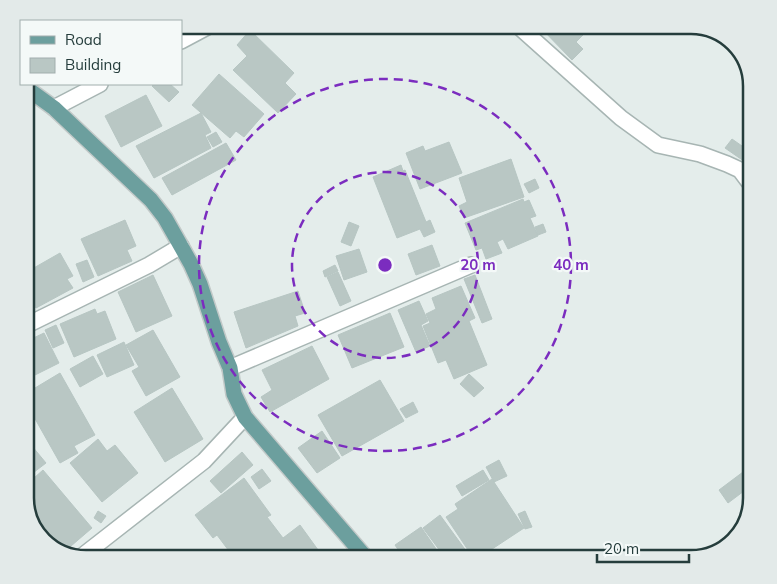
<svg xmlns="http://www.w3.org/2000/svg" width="777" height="584" font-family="Mulish,sans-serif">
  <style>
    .building { fill: #b9c7c4; stroke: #b7c6c3 }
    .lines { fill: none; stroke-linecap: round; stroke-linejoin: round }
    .minor-casing { stroke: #a7b5b3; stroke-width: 18 }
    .major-casing { stroke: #c2c9c8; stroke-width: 18 }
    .minor { stroke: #fff; stroke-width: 15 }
    .major { stroke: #6c9f9e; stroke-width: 15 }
    .ring { fill: none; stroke: #7b2cbf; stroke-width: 2.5; stroke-dasharray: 9 6 }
    .rim { fill: none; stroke: #253d3c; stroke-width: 2.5 }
    .centre { fill: #7b2cbf; stroke: #f4f9f8; stroke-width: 2.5 }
    .ring-label { font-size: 15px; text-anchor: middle; font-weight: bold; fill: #7b2cbf; stroke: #f4f9f8; stroke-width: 4.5; stroke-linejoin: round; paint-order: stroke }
  </style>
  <rect width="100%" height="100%" fill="#e4edeb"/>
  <path class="building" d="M538,25H593L576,42L583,49L572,60Z
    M250,30L294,73L285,83L296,94L278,113L233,70L247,56L237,45Z
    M219,74L264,114L244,137L236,131L230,138L192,105Z
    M154,84H170L179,92L169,102L152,86Z
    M146,95L162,126L121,147L105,116Z
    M201,113L211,132L205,135L211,148L154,178L136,146Z
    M216,132L222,142L213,147L207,137Z
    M732,139L752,153V164L751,166L725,148Z
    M449,142L462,173L420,189L406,153L423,146L425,151Z
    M226,143L236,160L172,195L162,178Z
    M511,159L524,197L464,218L459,206L467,202L459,178Z
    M401,165L403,171L405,170L426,222L430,220L435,232L424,237L420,229L397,238L373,177Z
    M535,179L539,188L529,193L524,184Z
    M523,199L524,202L529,200L536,216L530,218L538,236L508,249L503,239L497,242L502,253L486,259L482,248L476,250L465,223Z
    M125,220L136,246L127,250L132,261L98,276L81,239Z
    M349,222L359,226L351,246L341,242Z
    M543,224L546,232L538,235L535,227Z
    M432,245L440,266L416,275L408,254Z
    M359,249L367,272L344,280L336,256Z
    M60,253L73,276L67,279L73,288L36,308L25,289V273Z
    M87,260L94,277L83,282L76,264Z
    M335,265L338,271L325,277L323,271Z
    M338,272L351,301L340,306L327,277Z
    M153,275L172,316L136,332L118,292Z
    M475,275L492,319L482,323L464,279Z
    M461,286L475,318L469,321L487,365L454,379L446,360L438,363L423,326L430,323L426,314L436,309L432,298Z
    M298,291L305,313L295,316L298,326L246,348L234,312Z
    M25,292L35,307L25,310Z
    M419,301L428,321L421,325L430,346L416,352L398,310Z
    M95,309L97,314L105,311L116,339L74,357L60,324Z
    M390,313L404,347L352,368L338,335Z
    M56,325L64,343L53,348L45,330Z
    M153,330L180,377L146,396L132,371L139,367L126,345Z
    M44,333L59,363L25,380V342Z
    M124,342L134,365L107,377L97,355Z
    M312,346L329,379L270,412L261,397L272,390L262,370Z
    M93,356L103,374L80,387L70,369Z
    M60,373L95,435L74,446L78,453L60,463L25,401V394Z
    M469,374L484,388L474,397L460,384Z
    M380,380L404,421L342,456L318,415Z
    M172,388L203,439L165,462L134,412Z
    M413,402L418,412L406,418L400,409Z
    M322,431L340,458L317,473L298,448Z
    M98,439L107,451L115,445L138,473L102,502L70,463Z
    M27,440L46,463L25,479V441Z
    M242,452L253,465L221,493L210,481Z
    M499,460L507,476L494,482L486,467Z
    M751,466L752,467V485L728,503L719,490Z
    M262,469L271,481L259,489L251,477Z
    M43,470L92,528L64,552L59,550L56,547L55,549L48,546L25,502V486Z
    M483,470L489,480L462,496L456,486Z
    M244,478L271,515L267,517L283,538L300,525L321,554L315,559H235L217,535L213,538L195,515Z
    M492,479L524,528L477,559H474L446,517L458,509L455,504Z
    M98,511L106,516L101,523L94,518Z
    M525,511L532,527L525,529L518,514Z
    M440,515L472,559H446L423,528Z
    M421,527L443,559H400L403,557L395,545Z"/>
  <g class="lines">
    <g class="minor-casing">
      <path id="minor" d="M517,25L621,118L658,145L700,154L727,164L740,170L752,186
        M181,41L211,25
        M54,108L100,84
        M25,326L149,265L181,246
        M230,368L471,265
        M81,557L204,461L245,417"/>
    </g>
    <g class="major-casing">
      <path id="major" d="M25,87L54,108L151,200L165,218L191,264L200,284L219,342L230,368L234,394L245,417L367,559"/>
    </g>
    <use href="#minor" class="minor"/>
    <use href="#major" class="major"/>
  </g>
  <g class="ring">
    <circle cx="385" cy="265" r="93"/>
    <circle cx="385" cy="265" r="186"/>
  </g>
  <path d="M0 0H777V584H0ZM86 34H691A52 52 0 0 1 743 86V498A52 52 0 0 1 691 550H86A52 52 0 0 1 34 498V86A52 52 0 0 1 86 34Z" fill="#e3eae9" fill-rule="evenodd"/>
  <path class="rim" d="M86 34H691A52 52 0 0 1 743 86V498A52 52 0 0 1 691 550H86A52 52 0 0 1 34 498V86A52 52 0 0 1 86 34Z"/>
  <circle cx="385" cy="265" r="8" class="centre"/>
  <g class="ring-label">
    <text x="478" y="270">20 m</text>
    <text x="571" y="270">40 m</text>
  </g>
  <rect x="20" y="20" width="162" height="65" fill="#f4f9f8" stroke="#a1aead"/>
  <rect x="30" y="36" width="25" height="8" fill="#6c9f9e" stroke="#a1aead"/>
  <text x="65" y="45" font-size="15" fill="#253d3c">Road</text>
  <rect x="30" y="58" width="25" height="15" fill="#b9c7c4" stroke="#a1aead"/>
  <text x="65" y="70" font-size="15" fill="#253d3c">Building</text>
  <path d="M597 554v8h92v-8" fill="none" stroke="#253d3c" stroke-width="2.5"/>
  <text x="604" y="554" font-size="15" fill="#253d3c" stroke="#f4f9f8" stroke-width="4" paint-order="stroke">20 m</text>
</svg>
